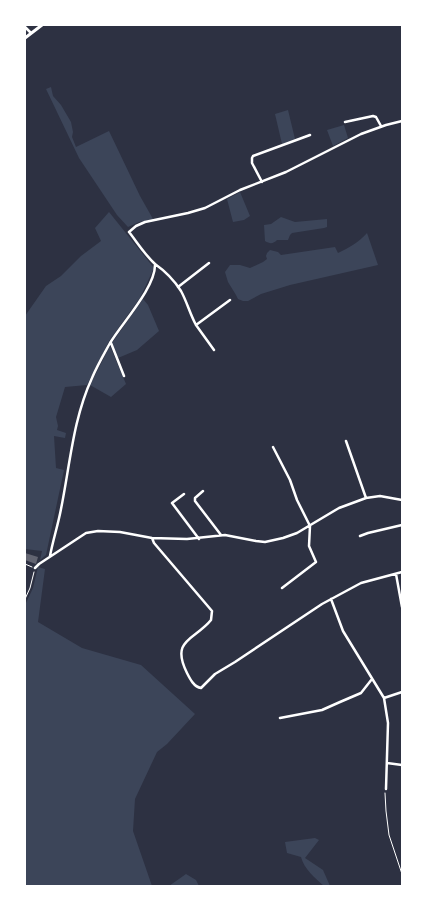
<svg xmlns="http://www.w3.org/2000/svg" width="427" height="911" font-family="'Archivo Narrow',sans-serif">
  <style>
    .green { fill: #3c4559 }
    .building { fill: #626471 }
    .lines { fill: none; stroke-linecap: round; stroke-linejoin: round }
    .path { stroke: #fff; stroke-width: 1 }
    .minor { stroke: #fff; stroke-width: 2.5 }
    .tertiary { stroke: #fff; stroke-width: 3 }
  </style>
  <rect width="100%" height="100%" fill="#2d3142"/>
  <path class="green" d="M51,87L53,96L61,105L71,122L73,132L72,137L76,147L109,131L140,196L153,219L139,222L128,227L117,215L79,158L46,89Z
    M288,110L295,139L282,144L275,114Z
    M344,125L348,138L333,146L327,130Z
    M240,192L250,216L244,220L233,222L227,199Z
    M109,212L154,268L140,298L109,341L87,385L65,387L56,417L58,426L57,430L66,433L65,438L54,436L56,468L64,470L46,555L40,560L42,551L25,549V316L46,286L61,276L81,256L101,241L95,228Z
    M281,217L295,222L327,219V227L324,228L292,233L290,235L288,240H277C273,244 270,244 265,241L264,225L271,224Z
    M367,233L378,265L290,285L261,294L248,301H243L238,299L236,295L228,282L225,272L230,265H240L250,268L263,262L267,259L266,256L267,253L270,250L278,252L281,255L335,247L338,253C349,248 359,242 367,233Z
    M143,299L148,305L159,331L137,350L118,358L112,343Z
    M110,346L126,384L111,397L90,385Z
    M38,567L45,569L38,622L82,648L141,665L195,714L167,744L157,752L135,799L133,831L152,886H25V605L33,588Z
    M315,838L319,840L305,858L323,870L330,886H324C315,878 304,869 301,857L287,853L285,842Z
    M186,874L196,880L199,886H169Z"/>
  <path class="building" d="M25,553L38,557L36,564L25,560Z"/>
  <g class="lines">
    <path class="path" d="M25,564L32,567
      M25,599L30,588L34,572
      M385,793L386,811L389,835L402,874"/>
    <path class="minor" d="M25,27L31,33
      M345,122L373,116L376,117L381,126
      M262,182L252,163V158L253,156L310,135
      M178,287L209,263
      M230,300L196,325C190,314 187,302 181,291C174,280 165,271 155,264C145,255 137,242 129,232L136,226L145,222L188,213L205,208L240,190L286,172L361,134L386,125L402,121
      M196,325L214,350
      M111,343L124,376
      M346,441L366,498
      M273,447L290,480L297,500L310,526L309,546L316,562L282,588
      M203,491L195,498V501L221,535
      M184,494L172,503L199,539
      M360,536L368,533L402,525
      M152,538L154,543L212,611L211,620C195,640 170,639 187,673C190,679 194,687 201,688L215,674L235,662L322,604L361,583L402,572
      M50,556C53,540 58,525 61,509C70,465 73,419 92,378C97,366 104,354 110,343C122,323 156,287 155,264
      M35,568L39,564L86,533L98,531L120,532L152,538L187,539L225,535L256,541L265,542L283,538L297,533L339,508L366,498L380,496L402,500
      M396,574L402,607
      M331,599L343,631L384,698L388,723L386,789
      M384,698L402,692
      M280,718L322,710L340,702L361,693L372,679
      M387,763L402,765"/>
    <path class="tertiary" d="M25,38L42,25"/>
  </g>
  <rect width="427" height="911" fill="none" stroke="#ffffff" stroke-width="52"/>
</svg>
